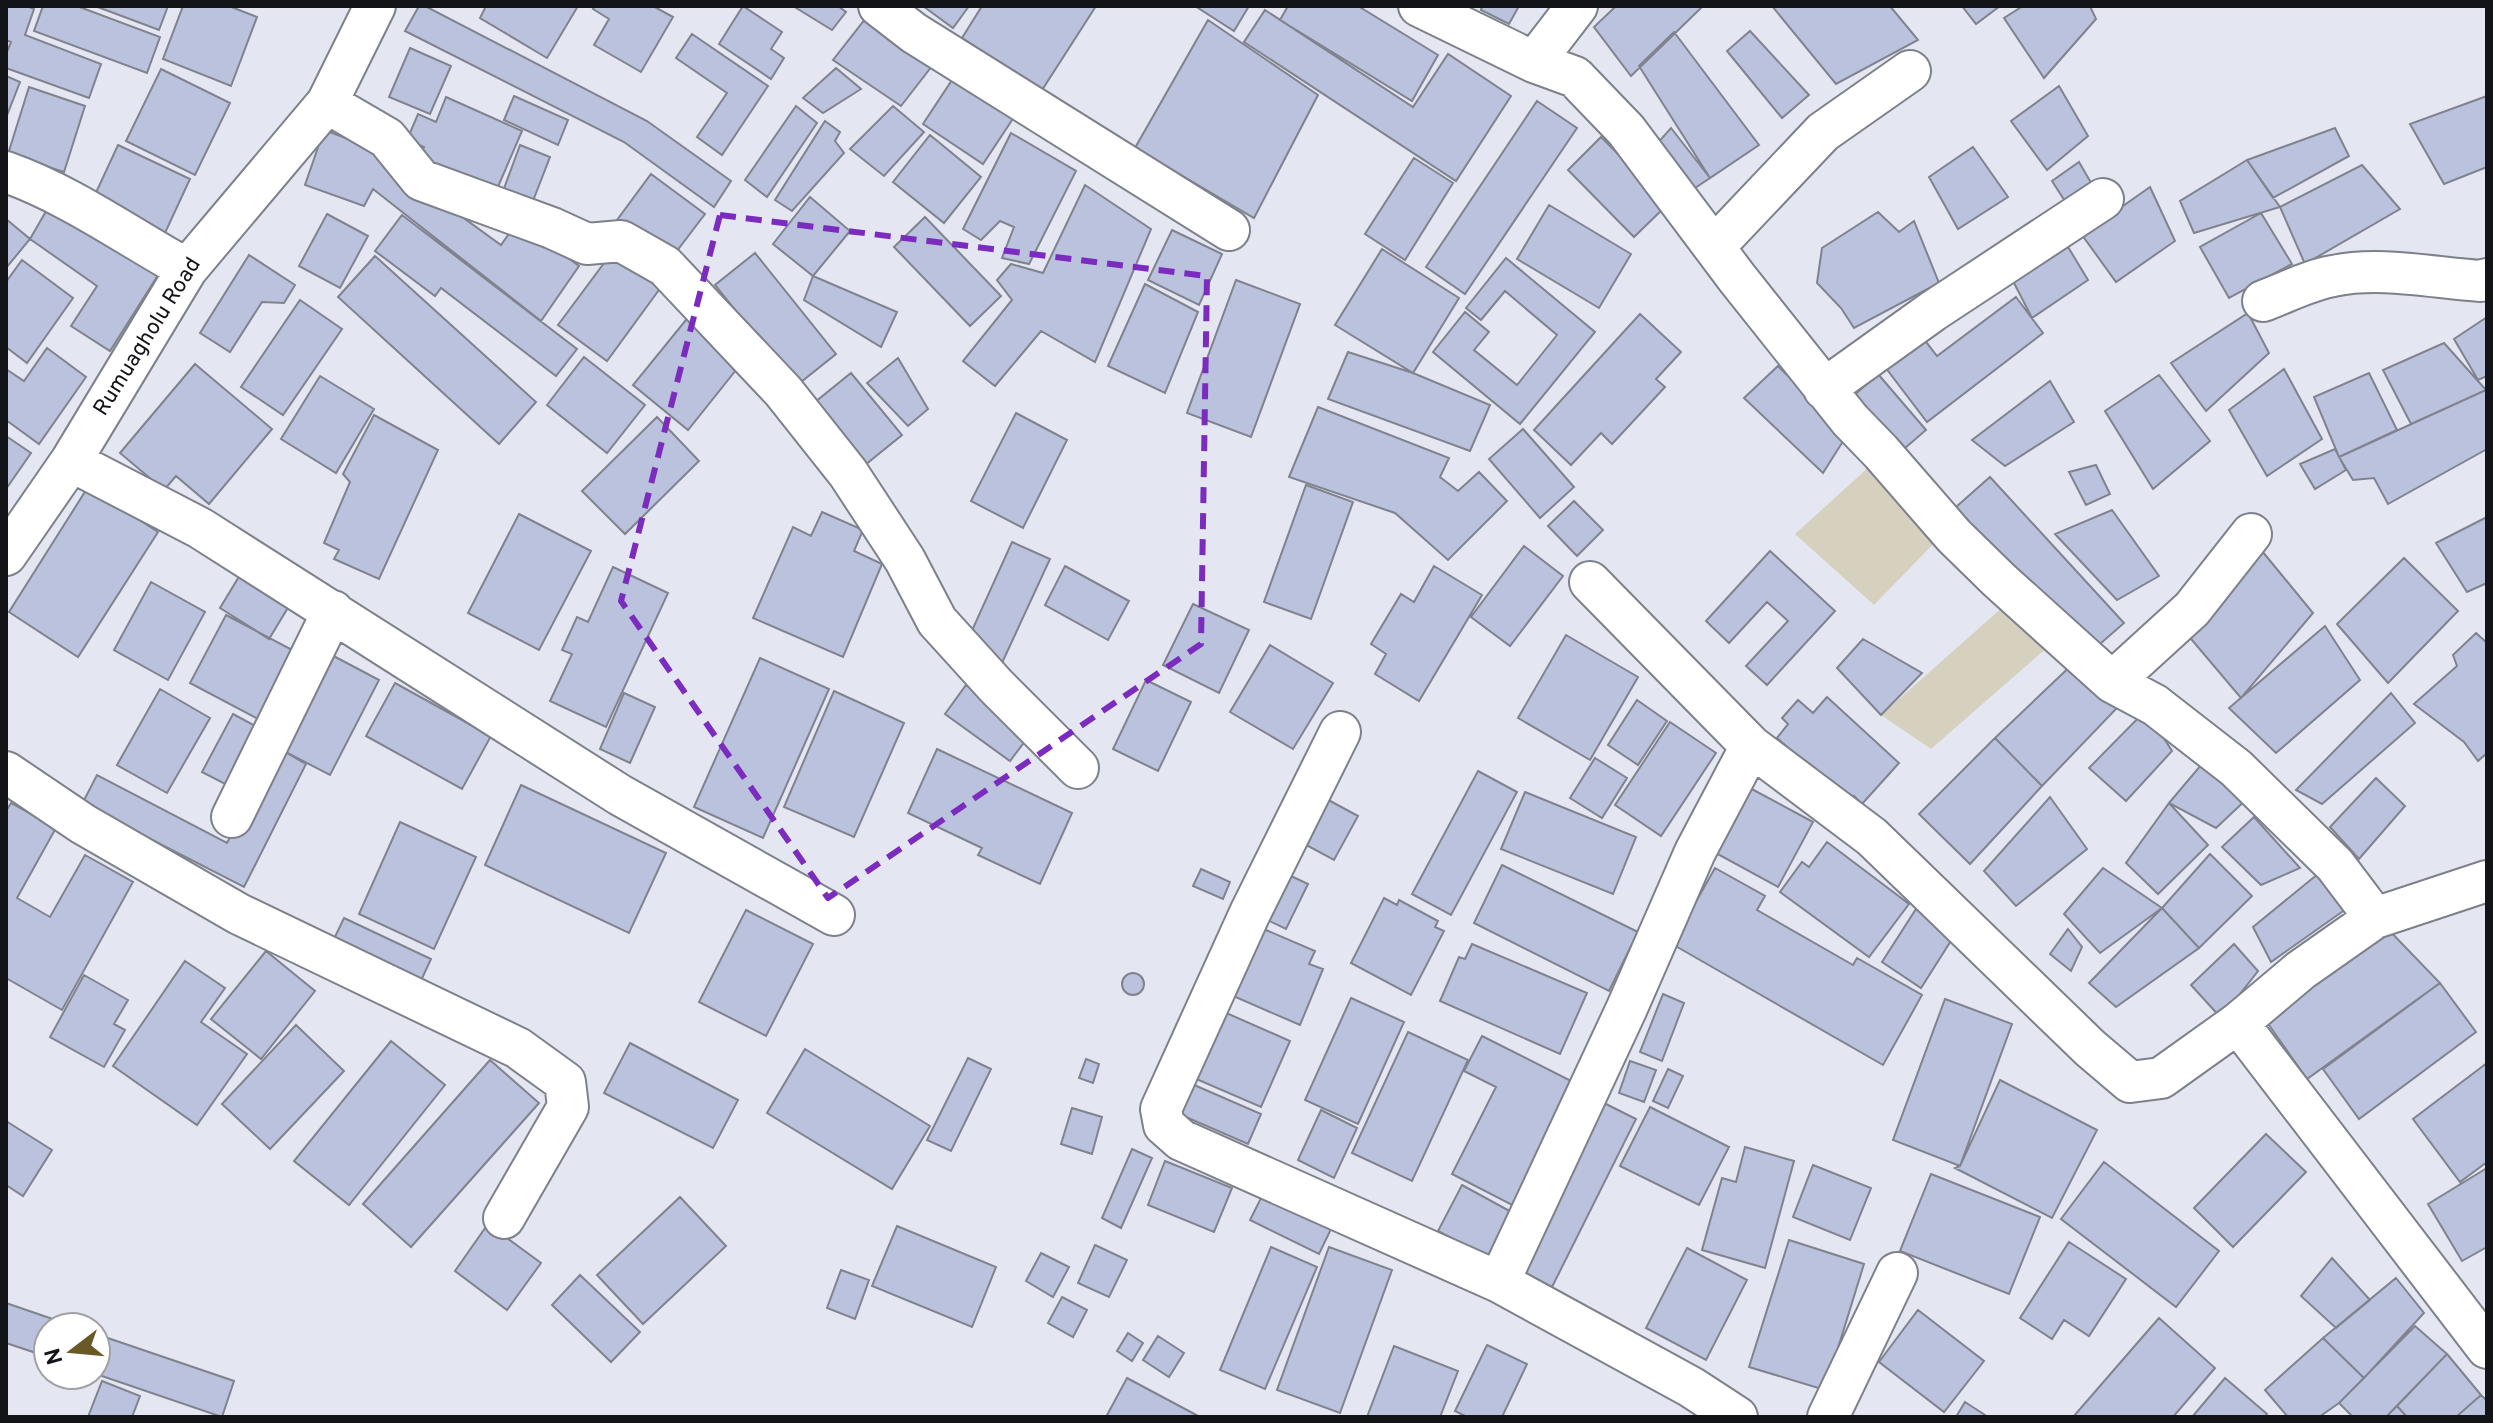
<svg xmlns="http://www.w3.org/2000/svg" width="2493" height="1423" font-family="Overpass,sans-serif">
  <style>
    .green { fill: #d6d0bf }
    .building { fill: #bac2de; stroke: #80838d; stroke-width: 2 }
    .lines { fill: none; stroke-linecap: round; stroke-linejoin: round }
    .street-casing { stroke: #7e808a; stroke-width: 44 }
    .street { stroke: #fff; stroke-width: 40 }
    .marked { fill: none; stroke: #7b2cbf; stroke-width: 6; stroke-dasharray: 16 10; stroke-linejoin: round }
    .labels { text-anchor: middle; dominant-baseline: central; stroke-width: 7; stroke-linejoin: round; paint-order: stroke }
    .street-label { font-size: 22px; fill: #131418; stroke: #fff }
  </style>
  <rect width="100%" height="100%" fill="#e4e7f1"/>
  <path class="green" d="M1880,457L1942,535L1874,605L1795,534Z
    M2013,598L2049,646L1931,749L1881,715Z"/>
  <path class="building" d="M6,6H27L34,9L25,35L101,64L89,98L6,68V54L11,42L6,40Z
    M43,6H77L160,37L147,73L34,31Z
    M95,6H168L159,30Z
    M183,6H229L257,17L231,86L163,59Z
    M419,6H425L647,121L731,181L714,207L624,142L405,31Z
    M486,6H578L547,58L480,18Z
    M595,6H653L673,17L641,72L594,45L609,19L593,9Z
    M743,6L782,32L771,49L784,58L771,79L719,44Z
    M793,6H838L846,12L832,30Z
    M923,6H969L953,28Z
    M982,6H1096L1042,90L962,38Z
    M1195,6H1249L1234,31Z
    M1288,6H1358L1438,55L1412,101L1280,20Z
    M1482,6H1519L1509,24L1481,10Z
    M1616,6H1703L1631,76L1594,27Z
    M1772,6H1890L1918,40L1836,84Z
    M1962,6H2000L1976,24Z
    M2023,6H2090L2096,19L2044,78L2004,18Z
    M1265,10L1413,107L1448,54L1511,96L1456,181L1244,42Z
    M866,18L932,66L901,106L833,60Z
    M1208,20L1318,95L1254,218L1135,148Z
    M1750,31L1809,95L1782,118L1727,51Z
    M1674,32L1759,145L1710,178L1639,66Z
    M692,34L768,86L722,155L697,137L727,93L676,58Z
    M410,48L451,66L430,114L389,97Z
    M836,68L861,89L823,113L803,98Z
    M161,69L230,103L195,175L126,141Z
    M6,76L20,82L6,118Z
    M954,77L1014,117L983,164L923,124Z
    M2059,86L2088,136L2047,170L2011,121Z
    M29,87L85,106L64,172L8,154Z
    M514,96L568,120L558,145L504,120Z
    M2487,96V167L2444,184L2410,124Z
    M446,97L522,131L494,196L417,163L424,147L407,140L418,114L436,122Z
    M1537,101L1577,128L1465,294L1426,267Z
    M796,106L817,123L767,197L745,180Z
    M893,106L924,132L884,176L850,149Z
    M825,121L840,132L835,141L844,153L792,211L775,200Z
    M1671,128L1710,178L1692,190L1654,147Z
    M2335,128L2349,156L2273,198L2247,160Z
    M324,130L381,151V158L501,245L518,221L579,266L541,321L373,189L364,206L305,185Z
    M1011,133L1076,171L1029,264L1002,258L1014,227L1000,221L981,240L963,229Z
    M930,135L981,177L944,223L893,182Z
    M1601,137L1668,204L1634,237L1568,170Z
    M118,145L190,179L165,233L93,199Z
    M520,145L550,157L531,206L502,194Z
    M1973,147L2008,197L1958,229L1929,177Z
    M1414,158L1453,183L1405,260L1365,234Z
    M2247,160L2280,207L2194,233L2180,201Z
    M2079,162L2093,186L2070,209L2052,181Z
    M2362,165L2400,209L2305,264L2280,207Z
    M651,174L705,214L670,260L617,220Z
    M1085,185L1151,229L1095,362L1041,331L995,386L963,361L1012,300L997,280L1011,264L1043,273Z
    M2150,187L2175,241L2116,282L2082,235Z
    M810,197L850,231L813,276L773,244Z
    M52,201L160,272L110,351L71,326L97,286L30,239Z
    M1549,205L1631,254L1599,308L1517,259Z
    M1878,212L1899,232L1914,221L1939,283L1854,328L1841,308L1817,283L1822,248Z
    M2261,213L2292,264L2229,298L2200,247Z
    M327,214L368,236L340,288L299,266Z
    M402,215L577,349L556,376L441,288L435,296L375,251Z
    M925,217L1001,296L970,326L894,247Z
    M6,219L30,239L6,268Z
    M1172,230L1222,254L1199,305L1148,280Z
    M2065,242L2088,280L2032,318L2013,281Z
    M616,247L664,283L607,361L558,325Z
    M1382,249L1459,298L1413,373L1335,325Z
    M755,253L836,354L796,386L715,285Z
    M249,255L295,285L284,303L262,302L230,352L200,333Z
    M375,256L536,402L499,444L338,297Z
    M1506,258L1595,332L1520,424L1433,352L1465,312L1489,332L1474,350L1517,385L1557,335L1505,291L1481,320L1466,308Z
    M22,260L73,298L27,363L6,347V282Z
    M813,276L897,312L881,347L804,300Z
    M1236,280L1300,304L1251,437L1187,413Z
    M1145,284L1198,312L1165,393L1108,366Z
    M2016,297L2043,333L1927,422L1882,363L1920,334L1937,356Z
    M300,300L342,329L283,415L241,387Z
    M2248,313L2269,353L2206,411L2171,363Z
    M1640,314L1681,352L1656,379L1665,387L1612,444L1601,433L1571,465L1534,430Z
    M690,315L744,360L688,430L633,385Z
    M2487,317V376L2478,380L2454,339Z
    M2444,343L2486,390L2411,424L2383,370Z
    M47,348L86,377L39,444L6,420V369L24,381Z
    M1348,352L1413,373L1490,405L1470,451L1328,399Z
    M584,357L645,405L607,453L547,405Z
    M898,358L928,409L908,426L867,383Z
    M195,364L272,429L209,504L176,476L164,490L120,453Z
    M1778,366L1847,435L1823,473L1744,398Z
    M2284,369L2322,439L2267,476L2229,410Z
    M851,373L902,435L860,469L809,407Z
    M2369,373L2397,430L2339,457L2314,397Z
    M1878,374L1926,430L1898,454L1851,398Z
    M2159,375L2210,441L2153,489L2105,411Z
    M320,376L374,409L336,473L281,439Z
    M2050,381L2074,422L2005,466L1972,440Z
    M2486,390L2487,449L2388,504L2374,478L2353,480L2339,457Z
    M1318,407L1449,458L1440,477L1458,491L1479,472L1507,501L1448,560L1395,513L1289,477Z
    M1016,413L1067,440L1023,528L971,501Z
    M374,415L438,450L379,579L334,559L339,550L324,543L350,482L343,474Z
    M657,417L699,461L625,534L582,491Z
    M1523,429L1574,487L1540,518L1489,459Z
    M6,436L31,453L6,489Z
    M2335,449L2346,470L2315,489L2300,464Z
    M2096,465L2110,494L2086,505L2069,472Z
    M1990,477L2124,623L2092,651L1947,515Z
    M1306,485L1353,502L1311,619L1264,602Z
    M88,487L158,532L78,657L9,612Z
    M1574,501L1603,530L1577,556L1548,526Z
    M2112,510L2159,576L2117,600L2055,534Z
    M822,512L863,530L854,551L882,564L843,657L753,618L793,527L811,536Z
    M519,514L591,551L539,650L468,613Z
    M2487,517V583L2467,592L2436,543Z
    M1012,542L1050,559L1002,663L965,646Z
    M1524,546L1563,576L1510,646L1471,617Z
    M1770,551L1835,611L1767,685L1746,666L1788,621L1767,602L1729,643L1706,621Z
    M2262,551L2313,613L2241,698L2186,633Z
    M2404,558L2458,611L2388,683L2337,624Z
    M1065,566L1129,601L1108,640L1045,605Z
    M1434,566L1482,595L1419,701L1375,674L1386,654L1371,644L1401,594L1414,602Z
    M613,567L668,593L606,727L550,701L572,654L562,650L577,617L588,622Z
    M240,575L289,606L269,639L220,608Z
    M151,582L205,612L168,680L114,650Z
    M1193,604L1249,630L1219,693L1163,665Z
    M226,615L296,652L260,720L190,683Z
    M2325,626L2360,680L2276,753L2229,708Z
    M2476,633L2487,643V753L2478,761L2464,742L2414,704L2457,666L2453,655Z
    M1566,635L1638,677L1590,760L1518,718Z
    M1863,639L1922,673L1881,715L1837,668Z
    M1270,645L1333,683L1293,749L1230,712Z
    M326,652L379,680L330,775L278,748Z
    M2080,657L2116,709L2042,786L1995,738Z
    M760,658L829,689L763,838L694,807Z
    M1146,680L1191,702L1158,771L1113,749Z
    M395,683L491,736L462,789L366,736Z
    M966,685L1032,732L1010,761L945,714Z
    M160,689L210,718L167,793L117,765Z
    M834,691L904,723L854,837L784,807Z
    M624,693L655,707L630,763L600,749Z
    M2391,693L2415,723L2322,804L2296,790Z
    M1827,697L1899,763L1862,804L1854,796L1848,802L1777,738L1788,724L1782,718L1798,700L1813,713Z
    M1637,700L1667,721L1638,765L1608,745Z
    M2146,710L2172,751L2126,801L2089,768Z
    M233,714L259,728L229,786L202,772Z
    M1670,722L1716,753L1661,836L1615,805Z
    M1995,738L2042,786L1970,864L1919,814Z
    M278,748L306,764L244,887L82,804L97,775L227,843Z
    M937,749L1072,813L1040,884L978,855L982,848L908,813Z
    M1595,758L1627,778L1602,818L1570,798Z
    M2207,758L2250,796L2216,828L2169,803Z
    M1478,771L1517,792L1451,915L1412,894Z
    M2376,778L2405,806L2359,859L2330,827Z
    M521,785L666,853L629,933L485,865Z
    M1748,787L1813,822L1778,887L1714,852Z
    M1525,792L1636,837L1613,894L1501,849Z
    M1321,796L1358,816L1334,860L1297,840Z
    M2050,797L2087,849L2016,906L1984,871Z
    M11,803L56,828L17,898L50,917L85,855L133,882L62,1010L6,978V811Z
    M2169,803L2208,845L2158,894L2126,863Z
    M2254,817L2300,868L2261,885L2222,847Z
    M400,822L476,857L434,949L359,914Z
    M1827,842L1909,904L1869,957L1780,892L1802,862L1809,867Z
    M2210,854L2252,896L2199,948L2162,908Z
    M1502,865L1638,932L1609,991L1474,923Z
    M1274,868L1308,884L1286,929L1253,913Z
    M1715,868L1765,896L1757,910L1853,965L1857,958L1922,995L1883,1065L1672,944Z
    M2103,868L2162,908L2100,953L2064,914Z
    M1201,869L1230,882L1223,899L1193,886Z
    M2324,869L2346,909L2271,962L2253,927Z
    M1384,898L1397,905L1399,900L1438,921L1435,927L1444,931L1411,995L1351,963Z
    M2162,908L2199,948L2116,1007L2089,983Z
    M1916,909L1954,936L1921,988L1882,962Z
    M746,910L813,944L766,1036L699,1002Z
    M344,918L431,959L419,985L332,943Z
    M1252,924L1315,951L1309,964L1323,969L1300,1025L1224,992Z
    M2383,924L2440,983L2307,1079L2264,1018Z
    M2068,929L2082,947L2071,971L2050,954Z
    M1472,944L1587,993L1560,1054L1440,1001L1459,957L1465,959Z
    M2234,944L2258,971L2221,1018L2191,985Z
    M266,951L315,991L261,1059L211,1019Z
    M185,961L225,988L201,1022L247,1054L197,1125L113,1066Z
    M1122 984a11 11 0 1 1 22 0a11 11 0 1 1-22 0Z
    M84,975L128,1000L114,1024L125,1030L104,1067L50,1037Z
    M2440,983L2476,1032L2359,1119L2323,1069Z
    M1663,994L1684,1003L1662,1061L1640,1052Z
    M1351,998L1404,1022L1358,1124L1305,1100Z
    M1945,999L2012,1024L1960,1166L1893,1140Z
    M1215,1008L1290,1041L1261,1107L1187,1075Z
    M296,1025L344,1071L270,1149L222,1104Z
    M1408,1032L1468,1060L1412,1181L1352,1153Z
    M1482,1036L1577,1084L1516,1207L1452,1174L1496,1087L1464,1071Z
    M391,1041L445,1085L349,1205L294,1161Z
    M630,1043L738,1100L713,1148L604,1093Z
    M805,1049L930,1126L892,1189L767,1113Z
    M968,1058L991,1069L951,1151L927,1140Z
    M1086,1059L1099,1064L1093,1083L1079,1078Z
    M490,1060L539,1103L411,1247L363,1204Z
    M1630,1061L1656,1070L1644,1102L1619,1093Z
    M2487,1063V1162L2460,1182L2413,1119Z
    M1668,1069L1683,1076L1668,1108L1653,1101Z
    M2000,1080L2097,1130L2052,1218L1955,1168L1960,1166Z
    M1185,1081L1261,1114L1248,1144L1172,1111Z
    M1604,1103L1636,1119L1552,1287L1519,1271Z
    M1650,1107L1729,1147L1699,1205L1620,1166Z
    M1072,1108L1102,1117L1092,1154L1061,1144Z
    M1321,1110L1357,1128L1334,1178L1298,1160Z
    M6,1121L52,1150L23,1196L6,1185Z
    M2266,1134L2306,1172L2233,1247L2194,1208Z
    M1745,1147L1794,1161L1765,1268L1702,1250L1722,1178L1736,1182Z
    M1132,1149L1152,1158L1121,1228L1102,1218Z
    M1165,1161L1232,1188L1214,1232L1148,1205Z
    M2104,1162L2219,1251L2176,1307L2061,1219Z
    M1813,1165L1871,1188L1850,1240L1793,1217Z
    M2487,1168V1247L2462,1261L2428,1204Z
    M1931,1174L2040,1217L2009,1294L1900,1251Z
    M1462,1185L1515,1214L1491,1259L1438,1231Z
    M1264,1192L1332,1227L1319,1254L1250,1220Z
    M680,1197L726,1246L643,1324L597,1275Z
    M488,1224L541,1263L507,1310L455,1271Z
    M897,1226L996,1267L972,1327L872,1286Z
    M1789,1240L1864,1264L1825,1390L1749,1367Z
    M2069,1242L2126,1279L2089,1336L2064,1320L2052,1339L2020,1318Z
    M1095,1245L1127,1260L1109,1297L1078,1283Z
    M1271,1247L1317,1267L1265,1389L1220,1370Z
    M1329,1247L1392,1270L1340,1413L1277,1390Z
    M1687,1248L1747,1280L1706,1360L1646,1328Z
    M1041,1253L1069,1267L1053,1297L1026,1281Z
    M2332,1258L2370,1300L2336,1328L2301,1296Z
    M841,1270L869,1280L855,1319L827,1308Z
    M580,1275L640,1332L611,1362L552,1305Z
    M2396,1278L2424,1313L2364,1378L2323,1338Z
    M1062,1297L1087,1310L1073,1337L1048,1323Z
    M6,1303L76,1327H48V1357L6,1343Z
    M1918,1310L1984,1361L1944,1412L1879,1362Z
    M2159,1318L2215,1368L2173,1417H2073Z
    M2415,1326L2447,1354L2386,1417H2353L2339,1403Z
    M1128,1333L1143,1343L1132,1361L1117,1351Z
    M96,1334L234,1381L222,1417L96,1374Z
    M1158,1336L1184,1353L1169,1377L1143,1360Z
    M2323,1338L2364,1378L2339,1403L2319,1417H2288L2265,1390Z
    M1487,1345L1527,1364L1502,1417H1467L1455,1411Z
    M1394,1346L1458,1371L1440,1417H1367Z
    M2447,1354L2481,1395L2456,1417H2407L2397,1406Z
    M1127,1378L1200,1417H1106Z
    M2225,1378L2267,1414L2265,1417H2192Z
    M102,1381L140,1396L132,1417H88Z
    M2481,1395L2487,1401V1417H2456Z
    M1965,1402L1988,1417H1956Z
    M2397,1406L2407,1417H2386Z"/>
  <g class="lines">
    <g class="street-casing">
      <path id="street" d="M879,6L914,33L1229,230
        M1419,6L1534,62L1575,77L1626,130L1737,278L1850,420L1881,452L1954,536L1999,580L2112,682L2155,705L2236,768L2335,865L2375,918
        M1534,62L1577,6
        M327,103L387,138L421,180L552,228L587,244L621,241L665,266L783,391L848,473L905,560L937,621L996,686L1078,768
        M6,172C71,195 127,236 187,269
        M1714,247L1823,132L1910,71
        M2263,301C2285,293 2309,280 2333,276C2381,266 2433,278 2481,281L2487,279
        M1824,389L1933,311L2103,199
        M71,461L200,528L620,795L834,915
        M6,555L71,461L187,269L327,103L375,6
        M1590,582L1751,746L1872,837L2090,1048L2130,1082L2161,1078L2238,1023L2301,970L2375,918L2487,881
        M2112,682L2192,609L2251,534
        M1340,732L1250,913L1161,1109L1164,1125L1181,1140L1499,1282L1691,1387L1737,1417
        M6,772L83,824L239,914L518,1048L565,1082L568,1107L504,1218
        M232,817L333,611
        M2238,1023L2487,1348
        M1499,1282L1626,1010L1695,852L1751,746
        M1828,1417L1897,1273"/>
    </g>
    <use href="#street" class="street"/>
  </g>
  <path class="marked" d="M720,215L1207,276L1201,644L828,898L621,601Z"/>
  <g class="labels">
    <g class="street-label">
      <text transform="translate(148 337) rotate(-58)">Rumuagholu Road</text>
    </g>
  </g>
  <rect width="2493" height="1423" fill="none" stroke="#131418" stroke-width="16"/>
  <g transform="translate(72 1351) rotate(254)"><circle r="38" fill="#ffffff" stroke="#a1a1a3" stroke-width="2"/>
  <path d="M0-6L14 30L0 20L-14 30Z" fill="#695926"/>
  <text y="-12" font-size="22" font-weight="bold" text-anchor="middle" fill="#131418">N</text>
  </g>
</svg>
